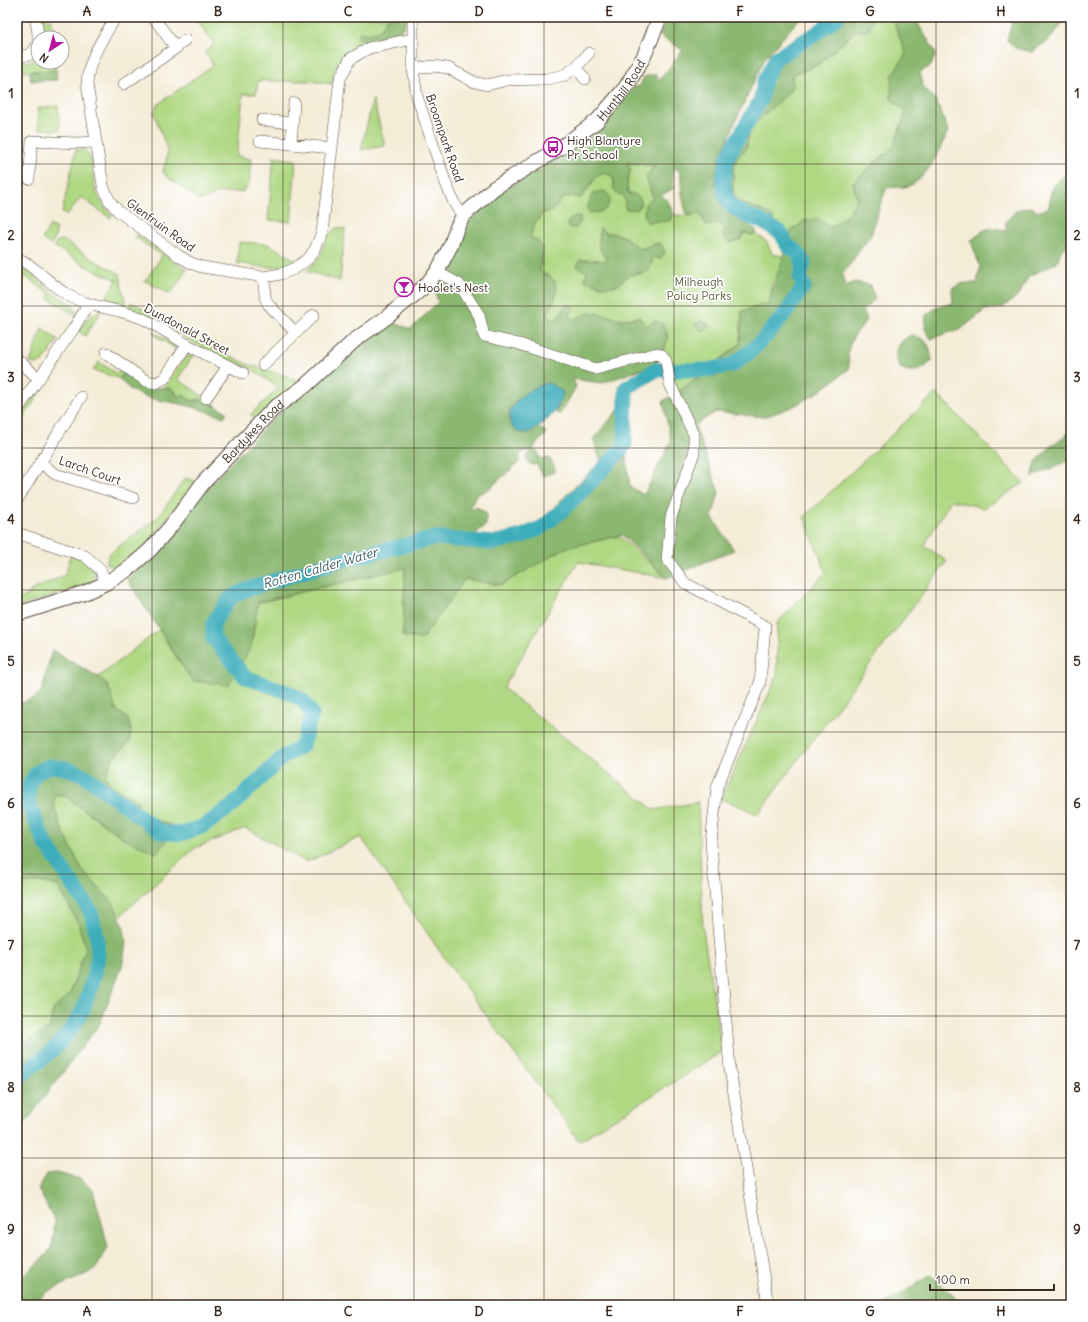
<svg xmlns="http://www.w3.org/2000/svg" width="1088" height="1322" font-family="Delius,sans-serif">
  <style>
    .green { fill: #afd883; stroke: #758150; fill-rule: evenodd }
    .forest { fill: #8bb871; stroke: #637148 }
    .water { fill: #3eadbb; stroke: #3c6c6c }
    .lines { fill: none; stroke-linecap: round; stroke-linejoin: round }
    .river { stroke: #3eadbb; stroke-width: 15 }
    .minor-casing { stroke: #57473a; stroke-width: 12 }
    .major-casing { stroke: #57473a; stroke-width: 16 }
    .minor { stroke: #fff; stroke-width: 11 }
    .major { stroke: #fff; stroke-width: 14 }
    .grid { fill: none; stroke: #3b2a1e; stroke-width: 1; stroke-opacity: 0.55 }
    .labels { text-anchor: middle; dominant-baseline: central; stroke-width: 3.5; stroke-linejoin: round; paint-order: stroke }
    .street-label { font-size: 12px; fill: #3b2a1e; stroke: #fff }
    .poi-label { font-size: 12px; fill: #3b2a1e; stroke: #fff; text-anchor: start }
    .park-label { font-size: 12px; fill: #5e5e3c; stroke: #fff }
    .water-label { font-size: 13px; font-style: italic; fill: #3c5e5d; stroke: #fff }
    .neatline { fill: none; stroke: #3b2a1e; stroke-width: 1.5 }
    .grid-label { font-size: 13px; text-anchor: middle; font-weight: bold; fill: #3b2a1e }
  </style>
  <rect width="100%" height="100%" fill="#fff"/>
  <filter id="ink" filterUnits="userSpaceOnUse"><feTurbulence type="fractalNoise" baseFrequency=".025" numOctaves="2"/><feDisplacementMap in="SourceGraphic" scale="8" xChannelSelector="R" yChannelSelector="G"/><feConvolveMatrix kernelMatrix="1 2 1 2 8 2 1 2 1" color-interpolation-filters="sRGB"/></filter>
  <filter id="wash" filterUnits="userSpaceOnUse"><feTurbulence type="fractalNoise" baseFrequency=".012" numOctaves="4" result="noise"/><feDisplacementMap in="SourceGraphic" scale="16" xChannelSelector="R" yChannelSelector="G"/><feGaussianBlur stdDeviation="0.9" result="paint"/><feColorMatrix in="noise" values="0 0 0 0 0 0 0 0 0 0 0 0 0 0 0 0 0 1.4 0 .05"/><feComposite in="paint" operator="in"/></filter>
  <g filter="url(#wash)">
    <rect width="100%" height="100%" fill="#f4ecd7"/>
    <path class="green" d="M41,17H46L48,20L52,19L54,38H45Z
      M195,17H407C406,44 368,37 351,48C339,57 334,70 332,84L308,81H258L256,94H243L237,155L240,157L251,159L249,186L242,192L218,193L206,199L199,200L166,176L163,172L167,156V149L154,113L157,105L213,65L205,52L214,44Z
      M873,17H892L906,54L892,75L906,111L894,146L853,182L857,200L846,216L830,228L818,219L792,230L789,238L782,230L776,228V223C774,220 772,216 769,214C759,208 736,206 733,191C732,186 733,181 733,176C733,165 736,155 746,149L750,128L793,85L792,76C798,71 801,72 808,69C812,67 815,65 820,63L857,30L870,27Z
      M38,57V62H55L56,70L17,72V64L31,61Z
      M373,99L385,146L361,150Z
      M58,106L60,130L39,129L37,108Z
      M83,149C95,156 91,176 95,188C98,198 105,208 112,215L110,218L81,197L68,214L62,213L76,150Z
      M274,157L296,160L291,222L268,220Z
      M627,163L655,165L646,177L669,221L673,215L693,216L700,213L706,225H711L718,223L725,228L722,234L725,240L741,239L744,234L746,233L751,235L756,234L766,241L773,255H779L784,258L777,281L772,283L771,296L768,304L742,311L740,344L675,394L663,350C669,339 669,334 662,323L655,321L646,326L639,317L627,319H617L606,315L573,320L570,313L561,314L556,320L547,317L556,295L540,273L543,250L530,237L535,223L543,213L554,210L560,200L570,196L597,176L605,173L612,176L614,182V191L623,194L625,201L641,204V200L635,194H628L627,182L631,169ZM605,233C624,233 626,239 640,249L647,247L651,244L653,257L652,264L644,273L629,275L624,280L608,287L585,280L587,272L594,259L603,261H609Z
      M50,225L56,229L55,238L51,245L42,239Z
      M336,228L345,229L340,281L307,271L320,256L328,235Z
      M137,234L175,262L187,269L171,294L145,281L162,256L135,237Z
      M63,240L84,254L120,274L122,288L127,306L103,301L117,280L91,269L54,246L57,241Z
      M239,242L268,244L296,260C277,272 257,266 237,263Z
      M17,264L28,271L56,295L72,304L76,311L75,315L48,298L51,295L25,276L24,278L17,273Z
      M131,302L198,340L247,364L302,381L256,418L250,415L279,388L253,370L247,368L231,360L230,362L196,344L151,317L129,308Z
      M95,313H100L85,336L79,332L88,318Z
      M42,328L58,340L43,362L36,364L30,363Z
      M154,332L173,343L176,349L153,334Z
      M194,354L178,379L217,406L198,399L193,401L177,396L175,391L163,388L185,358L188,356Z
      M99,362L117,374L121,369L126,373L122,375L120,379L93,370Z
      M48,376L49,377L17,429V420Z
      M936,393L1024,483L984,508L951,500L924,546L947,561L757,815L749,810L721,799L777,676V623L826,572L804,517Z
      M185,478L196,481L152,538L140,550L117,568L106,564L109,554L158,517Z
      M619,536L667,578L578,562L503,688L654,810L698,802L703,929L722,1052L579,1141L452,969L361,837L307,862L245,828L195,848L119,917L113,903L82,870L60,825L53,802L56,794L65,796L125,839L178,828L150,818L137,807L138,801L113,787L105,776L114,756L129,743L128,719L115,709L111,693L107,684L98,677L159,630L192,681L251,647L258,603L405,567L403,636L422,639L465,579L501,585L565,548Z
      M71,555C83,559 99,567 93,582L79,588L17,607V601L31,593L30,591L65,575Z
      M40,882L58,886L78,923L86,948L70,994L53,1010L49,1029L17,1046V883L23,884Z"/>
    <path class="forest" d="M388,17H407C405,22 403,27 399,31C389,39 369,46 358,38V34L360,32C375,37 382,30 388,17Z
      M667,17H801L765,58L735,122L728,140L721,152L719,160L715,187L718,198L726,209L756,230V234L751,235L746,233L743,234L741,239L731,243L725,240L722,234L725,228L718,223L711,225H706L700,213L693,216L687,215C683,201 680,189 681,174L676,168L672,172L674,188L661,195C669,201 671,206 673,215L669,221L647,222L644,217L645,204L653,198L646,177L655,166L627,163L631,169L627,181L628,194H635L641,200V204L637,210L625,209V201L623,194L618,195L614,191V181L612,176L605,173L597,176L581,198L570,196L560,200L554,210L543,213L535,223L530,237L538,241L543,250L541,257L540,272C568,282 554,297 547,317L556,320L561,314L565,305L575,307L570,313L573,320L590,312L606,315L617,319H627L639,317L646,326L655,321L662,323L667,331V342L656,364L602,383L573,379L576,387L560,414L555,412L560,404L528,392C521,397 513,402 510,410C506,421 517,437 529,432C532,431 535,428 537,427L546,432V435L537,443L534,448L520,454L519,462L490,488L475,496L472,504L467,508C476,507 479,507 486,513V525L476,533L474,541L516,545L601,461L593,439L620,408L630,487L644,495L671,441L663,401L682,390L740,344L742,311L768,304L792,230L806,220L818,219L831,228L846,216L857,200L853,182L894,146L906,111L891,99L892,75L906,54L892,17H914L936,53L931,66L920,72L923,87L936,100L948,131C940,149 928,178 909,186C903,188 893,187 887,187L880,205L871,235L842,275L846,286L855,282L870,285L875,299L862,310L867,319L852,339L848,351L849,369L817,393L792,407L764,417L716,412L695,425L719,493L712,517L734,550L667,578L622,535L565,548L501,585L465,579L422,639L403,637L405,568L258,602L251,647L229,685L192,681L127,579L166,544L207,488L281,411L344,355L388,321L411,329L438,302L434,288L470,221L498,193L540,170L559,153L580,143L588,131L634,87L640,86L644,77L651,75H656L659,81L683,50L660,36Z
      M838,17H873L870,27L866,32L857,30L820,63C815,65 812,67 808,69C801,72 798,71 792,76L793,85L789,92L750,128L746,149C738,155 733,163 733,173C733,178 732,186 733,191C736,206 759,208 769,214C772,216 774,220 776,223V230L761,221L745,215L731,206L725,195L723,178L728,156L761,99L764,82L776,58L817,33Z
      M1008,17H1071V20L1066,18L1051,38L1032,52L1015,48L1007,40L1013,18Z
      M56,70L57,80L31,81L30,71Z
      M1064,176L1071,177V241L1061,251L1057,262L1028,277L1019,295L1002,308L985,310L960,330L947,333L931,339L925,329L926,315L936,308L953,303L952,288L964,283H977L980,267L971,241C984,228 988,226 1006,231V221L1017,210L1031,207L1038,212L1049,207C1050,190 1051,187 1064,176Z
      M602,191L606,192L610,198C608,212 602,212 590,213L587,209C589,204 590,199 592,194Z
      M575,216L580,217V223L576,228H569C566,221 570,219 575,216Z
      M600,228L606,233C624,233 626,239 640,249C647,247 652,244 659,243L662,245L665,252L660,259L653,257L649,270C643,273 637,273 631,275C626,276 623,282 619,284C607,290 596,284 585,280L587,272L577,266L580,260C591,259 599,262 608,260C598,249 598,243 600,228Z
      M701,320L708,324L709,328L707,330L703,331L696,326V324Z
      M911,335C929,339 929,344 932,361C922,371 914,374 900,368C892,352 896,343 911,335Z
      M126,373C133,378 140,384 148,387C159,392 170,381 177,396H180L183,394L188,399L193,401L202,400L227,412L224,417C211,413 198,408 185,405C163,400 135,400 120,379L122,375Z
      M1071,431V459L1032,477L1036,462L1049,448Z
      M532,449L538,452L540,459L549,458L554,466L555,471L546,476L542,475L537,464C531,466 528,464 526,458Z
      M52,650L98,677L107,684L111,693L115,709L128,719L131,730L129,743L114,756L105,777L113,787L138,801L137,807L150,818L178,828L156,853L125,839L65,796L56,794L53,802L60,825L82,870L113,903L123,924L126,940L124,957L122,966L100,1023L26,1122L17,1131V1046L49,1029L53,1010L70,994L86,948L78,923L58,886L40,882L23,884L17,883V705L34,698L42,690Z
      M56,1173L80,1179L93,1190L104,1231L108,1248L95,1270L47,1292L32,1305H17V1282L46,1255L51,1248L53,1240L55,1221L38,1189L47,1174Z
      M931,1275L963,1305H883Z"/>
    <path class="water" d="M547,383L553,385L563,392C559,407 556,412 544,422C540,425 534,431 529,432C514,437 505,419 512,407C519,395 534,387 547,383Z"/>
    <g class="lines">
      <path class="river" d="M17,1078L41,1060L59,1044L73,1027L83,1010L91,986L98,958L97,937L91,912L44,841L28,803L29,786L36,773L49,766L66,768L84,775L161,832L181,834L204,826L232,806L283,757L302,746L312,714L303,701L290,693L245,677L213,638V623L231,597L248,589L334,562L435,538L493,543L522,536L541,528L561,512L595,478L625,445L626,388L656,370H706L733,365L752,350L769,333L788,310L804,286L800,278L804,263L797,252L787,245L781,233L761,221L745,215L731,206L725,195L723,178L728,156L761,99L764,82L776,58L817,33L838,17"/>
    </g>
  </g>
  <g filter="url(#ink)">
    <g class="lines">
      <g class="minor-casing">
        <path id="minor" d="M116,17C103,38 88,59 87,84L103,186L109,200L118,211L179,256L191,263L202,267L264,277L281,274L294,269L309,258L315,249L322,233L340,79L350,59L369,48L413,39
          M153,17L176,48L185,40
          M413,17V69L417,96L445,181L454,203L463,216
          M17,57C21,56 26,56 30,54C43,47 37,28 35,17
          M576,67L585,79
          M413,69L433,66L448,68L474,82L487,85L507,80L546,79L565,75L576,67L589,53
          M124,84L176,48
          M294,103L291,144L332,148
          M262,120L293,123
          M260,141L291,144
          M29,179L32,141L77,143L95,142
          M17,258C37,267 48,283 66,294C89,308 117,308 141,318C157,325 171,335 186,344C205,354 224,364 243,373
          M437,272L459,284L479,315L484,336L519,344L596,369L657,353L662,355L666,361L670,384L694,435V453L671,517L667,559L685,583L765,626L760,683L717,787L711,843L730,1069L768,1305
          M264,277L265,297L268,304L296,333
          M106,353L146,381L156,383L165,378L187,344
          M17,359L39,379
          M263,365L314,315
          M206,398L228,366
          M17,410L74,328L85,310L87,304
          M41,463L55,474L133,498
          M17,500L81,397
          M17,533L85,556L100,569L106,583"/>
      </g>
      <g class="major-casing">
        <g id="major">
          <path id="s1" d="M17,614L84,593L106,583L127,570L150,550L171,526L203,483L273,409L305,386L355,340L387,317L425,286L437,272L451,245L457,227L463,216L494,188L563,146L597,121L626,87L644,56L660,17"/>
        </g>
      </g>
      <use href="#minor" class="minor"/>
      <use href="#major" class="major"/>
    </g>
  </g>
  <path class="grid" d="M152,17V1305M283,17V1305M414,17V1305M544,17V1305M674,17V1305M805,17V1305M936,17V1305M17,164H1071M17,306H1071M17,448H1071M17,590H1071M17,732H1071M17,874H1071M17,1016H1071M17,1158H1071"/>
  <defs>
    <g id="bus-ring" transform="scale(1)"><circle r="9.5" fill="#fff" stroke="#b5179e" stroke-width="1.5"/><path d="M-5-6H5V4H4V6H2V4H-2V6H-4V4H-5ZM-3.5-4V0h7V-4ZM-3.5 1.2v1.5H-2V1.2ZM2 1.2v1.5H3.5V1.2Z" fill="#b5179e"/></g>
    <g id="bar-ring" transform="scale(1)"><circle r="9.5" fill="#fff" stroke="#b5179e" stroke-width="1.5"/><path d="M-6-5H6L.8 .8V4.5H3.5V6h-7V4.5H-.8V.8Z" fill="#b5179e"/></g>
  </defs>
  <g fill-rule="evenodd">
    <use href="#bus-ring" x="553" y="147"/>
    <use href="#bar-ring" x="404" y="287"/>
  </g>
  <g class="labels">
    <g class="street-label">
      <text stroke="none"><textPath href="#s1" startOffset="817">Hunthill Road</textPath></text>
      <text transform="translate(445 138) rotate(71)">Broompark Road</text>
      <text transform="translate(161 225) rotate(36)">Glenfruin Road</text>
      <text transform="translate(187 329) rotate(28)">Dundonald Street</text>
      <text stroke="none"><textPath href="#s1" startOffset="307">Bardykes Road</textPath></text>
      <text transform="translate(90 470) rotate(19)">Larch Court</text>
    </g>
    <g class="poi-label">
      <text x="567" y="140">High Blantyre<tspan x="567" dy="14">Pr School</tspan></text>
      <text x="418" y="287">Hoolet's Nest</text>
    </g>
    <g class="park-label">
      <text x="699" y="281">Milheugh<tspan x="699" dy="14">Policy Parks</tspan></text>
    </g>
    <g class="water-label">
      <text transform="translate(320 568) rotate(-16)">Rotten Calder Water</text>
    </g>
  </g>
  <rect width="1088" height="1322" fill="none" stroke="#fff" stroke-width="44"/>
  <g transform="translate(50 50) rotate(216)"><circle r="19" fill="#ffffff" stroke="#b1aaa5"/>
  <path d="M0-3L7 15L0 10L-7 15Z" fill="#b5179e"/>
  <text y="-6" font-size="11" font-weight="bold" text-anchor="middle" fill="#3b2a1e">N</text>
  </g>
  <path d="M930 1284v6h124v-6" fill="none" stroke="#3b2a1e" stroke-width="2"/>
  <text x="936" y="1284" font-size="12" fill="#3b2a1e" stroke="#ffffff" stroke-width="3" paint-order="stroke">100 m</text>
  <rect x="22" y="22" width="1044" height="1278" class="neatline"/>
  <g class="grid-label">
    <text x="87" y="16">A</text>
    <text x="218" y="16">B</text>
    <text x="348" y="16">C</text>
    <text x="479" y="16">D</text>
    <text x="609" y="16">E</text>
    <text x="740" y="16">F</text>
    <text x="870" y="16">G</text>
    <text x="1001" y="16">H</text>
    <text x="11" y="98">1</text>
    <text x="1077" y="98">1</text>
    <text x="11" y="240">2</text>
    <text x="1077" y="240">2</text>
    <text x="11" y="382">3</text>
    <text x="1077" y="382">3</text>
    <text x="11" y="524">4</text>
    <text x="1077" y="524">4</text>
    <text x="11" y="666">5</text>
    <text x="1077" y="666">5</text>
    <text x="11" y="808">6</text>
    <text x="1077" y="808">6</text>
    <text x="11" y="950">7</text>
    <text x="1077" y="950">7</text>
    <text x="11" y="1092">8</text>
    <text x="1077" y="1092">8</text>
    <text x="11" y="1234">9</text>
    <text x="1077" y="1234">9</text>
    <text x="87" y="1316">A</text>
    <text x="218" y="1316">B</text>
    <text x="348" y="1316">C</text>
    <text x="479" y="1316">D</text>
    <text x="609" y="1316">E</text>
    <text x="740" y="1316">F</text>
    <text x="870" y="1316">G</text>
    <text x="1001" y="1316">H</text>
  </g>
</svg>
